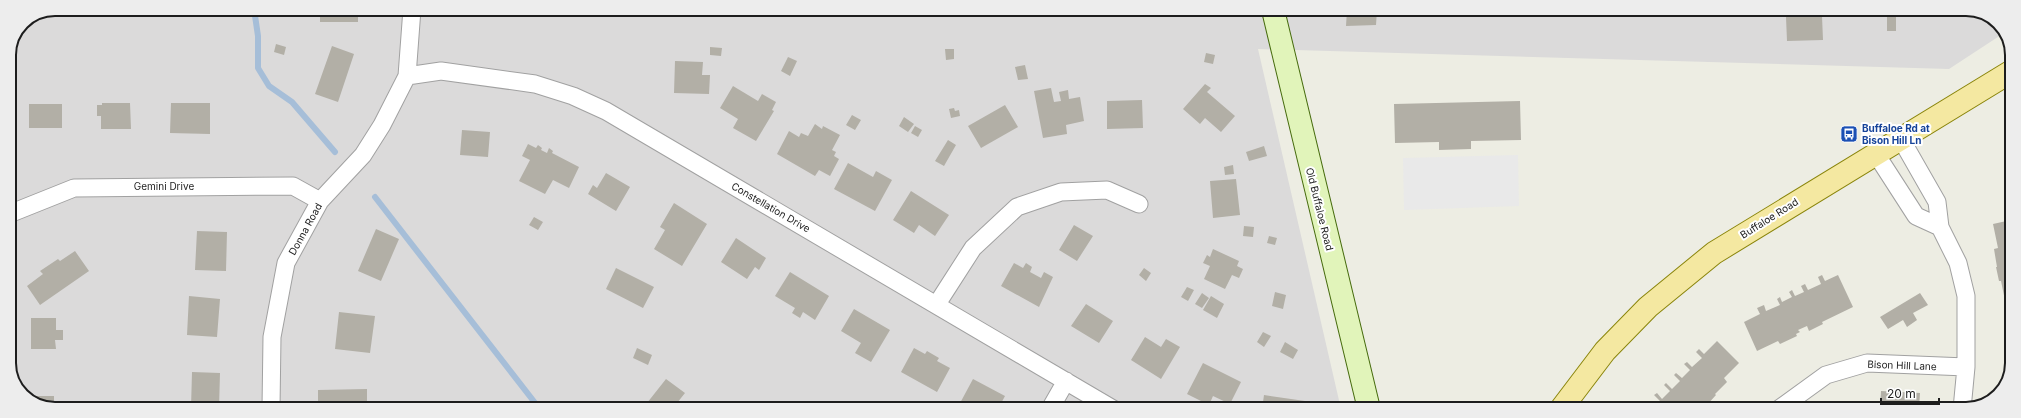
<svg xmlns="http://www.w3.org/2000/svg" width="2021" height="418" font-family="Inter,sans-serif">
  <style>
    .residential { fill: #dbdada }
    .parking { fill: #e9e9e9 }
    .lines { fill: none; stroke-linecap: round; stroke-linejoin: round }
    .stream { stroke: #a6bed8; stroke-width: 6 }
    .building { fill: #b2afa6 }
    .street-casing { stroke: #a1a1a1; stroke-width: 19 }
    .secondary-casing { stroke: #466b0d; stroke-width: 24 }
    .primary-casing { stroke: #8a850b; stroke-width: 24 }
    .street { stroke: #fff; stroke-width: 17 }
    .secondary { stroke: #e1f4ba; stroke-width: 22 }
    .primary { stroke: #f4e8a1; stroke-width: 22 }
    .labels { text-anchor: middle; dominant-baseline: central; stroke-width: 4; stroke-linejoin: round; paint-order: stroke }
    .transit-label { font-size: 10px; font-weight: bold; fill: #164399; stroke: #fff; text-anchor: start }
    .street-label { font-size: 10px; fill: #1d1d1d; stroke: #fff }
    .rim { fill: none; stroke: #1d1d1d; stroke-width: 2 }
  </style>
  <rect width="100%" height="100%" fill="#edede3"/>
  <path class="residential" d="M55,9L1975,10L2001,24L2004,33L1949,69L1258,49L1341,409L46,408L22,395L9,369V54L23,22Z"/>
  <path class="parking" d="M1518,155L1519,206L1404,210L1403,158Z"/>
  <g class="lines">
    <path class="stream" d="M254,9L258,36V68L269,86L292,102L335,152
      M375,197L539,408"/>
  </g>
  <path class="building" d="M320,9H358V22H320Z
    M1347,10H1377L1376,25L1346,26Z
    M1822,16L1823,40L1787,41L1786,17Z
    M1887,16H1896V31H1887Z
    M276,44L286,47L284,55L274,52Z
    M332,46L354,54L338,102L315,94Z
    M710,47L722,48L721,56L710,55Z
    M945,49H954V59L946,60Z
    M1206,53L1215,55L1213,64L1204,62Z
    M788,57L797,61L790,76L781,71Z
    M675,61L703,62L702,75H710L709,94L674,93Z
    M1025,65L1028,79L1018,80L1015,67Z
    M1205,84L1211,88L1207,92L1235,116L1221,132L1205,118L1200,124L1183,109Z
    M733,86L758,101L762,94L776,102L772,110L774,111L756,141L733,128L738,119L720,108Z
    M1051,88L1054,102L1061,101L1059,92L1068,90L1069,99L1080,97L1084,121L1066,125L1067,134L1043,138L1034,91Z
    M1142,100L1143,128L1107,129V101Z
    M1520,101L1521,140L1471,141V149L1439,150V142L1395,143L1394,104Z
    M102,103H130L131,129H101V116H97V105H102Z
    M171,103H210V134L170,133Z
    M29,104H62V128H29Z
    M1005,105L1018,127L981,148L968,126Z
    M954,108L955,111L959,110L960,116L951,118L949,109Z
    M852,115L861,120L855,130L846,125Z
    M904,117L914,124L908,132L899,126Z
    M815,124L822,129L823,126L840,135L832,150L836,152L834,156L839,159L830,176L819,170L815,176L777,154L789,131L799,137L801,133L808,136Z
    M915,126L922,130L918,137L911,133Z
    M462,130L490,132L488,157L460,155Z
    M948,140L956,145L944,166L935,161Z
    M528,144L536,148L538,145L542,148L541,150L547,153L549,148L553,151L552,153L579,167L569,188L553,180L545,194L519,181L530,160L522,156Z
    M1264,146L1267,156L1249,161L1246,152Z
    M848,163L873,177L876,171L892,180L875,211L834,189Z
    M1233,165L1234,174L1225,175L1224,167Z
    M606,173L630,187L616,211L588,194L593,185L597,188Z
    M1236,179L1240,215L1213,218L1210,181Z
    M911,191L949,215L935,236L919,225L914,233L893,220Z
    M674,203L707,224L682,266L654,249L665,230L660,227Z
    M534,217L543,222L538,230L529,225Z
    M2011,220V314L2008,315L2001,281H1999L1996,267H1997L1994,249L1998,248L1993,224Z
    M1074,225L1093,236L1077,261L1059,250Z
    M1244,226L1254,227L1253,237L1243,236Z
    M376,229L399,239L381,281L358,271Z
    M197,231L227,232L226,271L195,270Z
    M1269,236L1277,238L1275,245L1267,243Z
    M736,238L766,258L759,270L755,267L747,279L721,262Z
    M1213,249L1239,261L1237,266L1243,269L1239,278L1232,275L1225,289L1204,279L1210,266L1203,263L1207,255L1210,257Z
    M75,251L89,271L40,305L27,286L43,274L40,271L58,259L60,261Z
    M1014,263L1023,268L1026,263L1032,267L1030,272L1041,278L1044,272L1053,277L1039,307L1001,286Z
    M616,268L654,287L643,308L606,289Z
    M1144,268L1151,273L1146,281L1139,275Z
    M790,272L829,296L815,320L803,312L800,318L792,313L795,308L775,296Z
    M1822,275L1825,281L1838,275L1853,307L1822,322L1823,324L1809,331L1807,326L1798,330L1800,332L1796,334L1797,336L1780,344L1778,341L1757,351L1744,322L1760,314L1757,308L1764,305L1766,311L1780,305L1777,299L1780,297L1782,302L1792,297L1789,292L1792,290L1795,296L1804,292L1801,286L1805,284L1808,290L1821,284L1818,277Z
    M1187,287L1194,290L1188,301L1181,297Z
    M1275,292L1286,295L1283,309L1272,306Z
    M1202,293L1209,298L1202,308L1195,304Z
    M1920,293L1928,305L1913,313L1917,320L1907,327L1903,320L1888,329L1880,317Z
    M189,296L220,299L217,337L187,335Z
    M1211,296L1224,304L1217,318L1203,310Z
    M1086,304L1113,321L1099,343L1071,326Z
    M854,309L890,330L871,362L855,353L861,343L841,331Z
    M339,312L375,316L370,353L335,349Z
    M31,318H56V330H63V340H55L56,349H31Z
    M1263,332L1271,336L1264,347L1257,342Z
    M1145,337L1161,347L1166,339L1180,347L1161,379L1131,360Z
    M1717,341L1739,363L1724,378L1727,382L1715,394L1716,395L1706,406L1703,402L1696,409H1652L1660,401L1654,395L1657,393L1662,399L1670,391L1664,385L1666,383L1672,389L1680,381L1674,375L1676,373L1682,378L1690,370L1684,364L1687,362L1692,367L1702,358L1696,352L1699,349L1704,354Z
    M1285,342L1298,350L1293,359L1280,352Z
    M2006,344L2011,345V372L2005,383L2008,353H2006Z
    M637,348L652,355L648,365L633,358Z
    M914,348L925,354L927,351L939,358L937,361L950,368L937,392L901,372Z
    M1203,363L1241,382L1230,404L1213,396L1209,405L1187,394Z
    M192,372L220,373L219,408H191Z
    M666,379L685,393L673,408H655L647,403Z
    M973,379L1005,396L998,409H966L959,405Z
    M367,389V408H318V390Z
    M1881,391L1920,393L1919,409H1880Z
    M1264,395L1305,401L1304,409H1262Z
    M35,396H54V408H46L35,402Z"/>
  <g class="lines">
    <g class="street-casing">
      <path id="street" d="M407,76L441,71L535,84L573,96L606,111L1113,409
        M1901,139L1937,202L1940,227L1958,263L1966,296V367L1962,409
        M1876,154L1916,216L1940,227
        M9,214L74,188L293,186L320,201
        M937,304L973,248L1017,207L1061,192L1107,190L1139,204
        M271,408L272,337L286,263L320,201L363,155L382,125L407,76L412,9
        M1050,409L1066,381
        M1779,409L1826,375L1867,363L1966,367"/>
    </g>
    <g class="secondary-casing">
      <path id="secondary" d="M1273,10L1369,409"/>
    </g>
    <g class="primary-casing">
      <path id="primary" d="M1561,409L1605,351L1648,307L1714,253L2012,71"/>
    </g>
    <use href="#street" class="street"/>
    <use href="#secondary" class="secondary"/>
    <use href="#primary" class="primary"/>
  </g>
  <defs>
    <g id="bus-square" transform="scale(0.9)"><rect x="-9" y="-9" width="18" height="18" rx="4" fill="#1a4fb4" stroke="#fff"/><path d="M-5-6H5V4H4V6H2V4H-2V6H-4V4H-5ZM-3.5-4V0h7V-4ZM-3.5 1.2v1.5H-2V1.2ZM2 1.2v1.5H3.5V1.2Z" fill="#fff"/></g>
  </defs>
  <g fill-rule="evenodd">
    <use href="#bus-square" x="1849" y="134"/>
  </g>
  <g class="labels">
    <g class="transit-label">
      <text x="1862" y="128">Buffaloe Rd at<tspan x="1862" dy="12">Bison Hill Ln</tspan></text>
    </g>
    <g class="street-label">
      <text x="164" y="186">Gemini Drive</text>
      <text transform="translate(771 207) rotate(30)">Constellation Drive</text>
      <text transform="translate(1320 209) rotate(76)">Old Buffaloe Road</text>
      <text transform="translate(1769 218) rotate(-32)">Buffaloe Road</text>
      <text transform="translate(305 229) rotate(-61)">Donna Road</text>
      <text transform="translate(1902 365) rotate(2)">Bison Hill Lane</text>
    </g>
  </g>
  <path d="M0 0H2021V418H0ZM55 16H1966A39 39 0 0 1 2005 55V363A39 39 0 0 1 1966 402H55A39 39 0 0 1 16 363V55A39 39 0 0 1 55 16Z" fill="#ededed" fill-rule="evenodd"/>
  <path class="rim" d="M55 16H1966A39 39 0 0 1 2005 55V363A39 39 0 0 1 1966 402H55A39 39 0 0 1 16 363V55A39 39 0 0 1 55 16Z"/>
  <path d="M1881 398v6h58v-6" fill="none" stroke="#1d1d1d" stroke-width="2"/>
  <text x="1887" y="398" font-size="12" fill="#1d1d1d" stroke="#ffffff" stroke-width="3" paint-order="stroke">20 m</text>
</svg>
